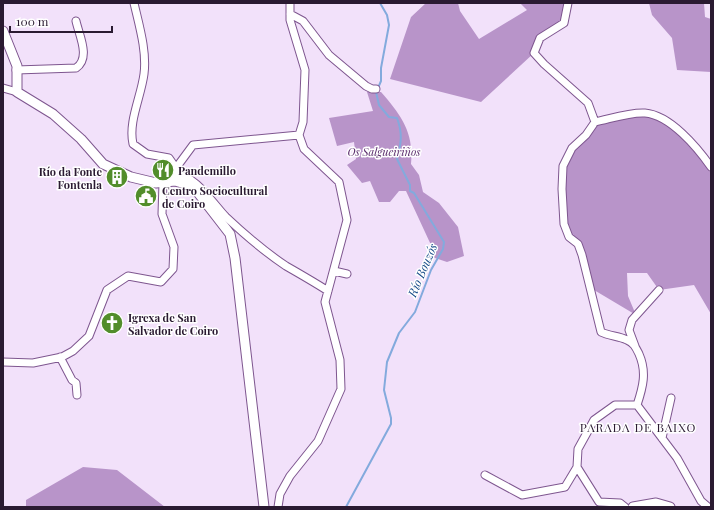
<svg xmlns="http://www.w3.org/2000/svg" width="714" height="510" font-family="'Playfair Display',serif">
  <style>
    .forest { fill: #b894c9 }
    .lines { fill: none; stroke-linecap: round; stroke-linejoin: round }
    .stream { stroke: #83aadd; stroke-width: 2 }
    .minor-casing { stroke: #7e568f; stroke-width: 9 }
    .tertiary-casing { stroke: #7e568f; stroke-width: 11 }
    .minor { stroke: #fff; stroke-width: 7 }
    .tertiary { stroke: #fff; stroke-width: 9 }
    .labels { text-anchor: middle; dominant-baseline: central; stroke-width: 3; stroke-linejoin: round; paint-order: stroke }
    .park-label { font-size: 11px; font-style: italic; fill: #5a2c6c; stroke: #fff }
    .poi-label { font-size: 11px; font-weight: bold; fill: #2a1a31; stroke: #fff; text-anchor: start }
    .water-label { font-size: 12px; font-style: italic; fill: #174b88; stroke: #fff }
    .neighbourhood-label { font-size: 12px; letter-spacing: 1px; fill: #2a1a31; stroke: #fff }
  </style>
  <rect width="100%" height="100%" fill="#f2e1fa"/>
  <path class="forest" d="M426,3H458L460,11L479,39L527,10L520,3H568L564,23L540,38L534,53L481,102L390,79L411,17Z
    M649,3H704L705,17L711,19V72L677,70L672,38L652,15Z
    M367,92H381C401,115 414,132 411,164L419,175L423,192L439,203L458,227L464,256L447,262L432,257L431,245L406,191H399L390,202H379L370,181L362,183L347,165L356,159L354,142L337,146L329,118L373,111Z
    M644,113L669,122L711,167V314L694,285L659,290L647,273H627L628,296L636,315L589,287L582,255L569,237L563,166L572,148L595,122Z
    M83,467L117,470L165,507H26V500Z"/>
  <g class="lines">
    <path class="stream" d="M378,88L381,81V68L389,25L387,15L380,3
      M346,507L391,424V418L384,390L387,362L399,333L415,312L431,270L443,249L444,242L414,193L410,191V185L397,159C401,144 403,134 397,118L389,117L379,105L376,92"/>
    <g class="minor-casing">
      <path id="minor" d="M134,3C139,25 147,51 144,74C141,97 128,122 133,144L147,154L169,158L176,168
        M568,3L564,23L540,38L534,53L544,64L588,103L595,122L586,135L572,148L563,166L562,189L564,224L569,237L578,244L582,255L601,332C609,336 619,336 627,340C634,343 636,348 639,354C647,372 643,387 637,405L677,458L701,501L708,507
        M290,14L303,21L329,55L366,86L372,89H376
        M16,70L76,68C91,58 79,35 76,21
        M3,88L17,92
        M595,122C610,119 629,112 645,113C670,115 697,147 711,167
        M176,175C194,173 214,205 226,217C244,234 265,252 286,266C300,274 314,282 328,291
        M175,181L176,168L193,145L299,135L303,122L305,70L290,20V3
        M334,271L347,274
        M635,346L629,330L632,320L659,290
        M60,357L72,380L76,383L77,395
        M3,362L33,363L62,357L73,351L89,336L107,290L128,276L161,282L173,269L174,247L162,214L163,183
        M662,438L671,398
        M485,475L522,495L565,487L577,467
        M278,507L280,494L290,476L318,441L341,389L340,360L325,302L347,220L339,182L304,149L299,135
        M625,507L620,503L599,502L577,467L578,449L594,420L615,405H637"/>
    </g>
    <g class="tertiary-casing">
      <path id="tertiary" d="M3,31L17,66V92L53,114L81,139L103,164L131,177L156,183L175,181L185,184L196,190L230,234L235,258L264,507
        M633,507L656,503L670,507"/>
    </g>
    <use href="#minor" class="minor"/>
    <use href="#tertiary" class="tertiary"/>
  </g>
  <defs>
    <g id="restaurant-disc" transform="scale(1.15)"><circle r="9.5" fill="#528d2b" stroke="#fff"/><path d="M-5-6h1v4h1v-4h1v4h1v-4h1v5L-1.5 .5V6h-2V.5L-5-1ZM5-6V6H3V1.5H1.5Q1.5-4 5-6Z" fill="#fff"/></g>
    <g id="building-disc" transform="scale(1.15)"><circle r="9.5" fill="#528d2b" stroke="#fff"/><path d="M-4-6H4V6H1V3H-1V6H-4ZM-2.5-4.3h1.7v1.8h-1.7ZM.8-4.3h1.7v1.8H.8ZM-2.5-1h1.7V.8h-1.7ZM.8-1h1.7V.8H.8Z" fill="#fff"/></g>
    <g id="civic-disc" transform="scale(1.15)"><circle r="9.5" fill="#528d2b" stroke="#fff"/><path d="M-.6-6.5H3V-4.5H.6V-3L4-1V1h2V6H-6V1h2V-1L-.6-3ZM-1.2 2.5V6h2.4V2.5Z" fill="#fff"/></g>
    <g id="church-disc" transform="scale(1.15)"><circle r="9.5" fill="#528d2b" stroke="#fff"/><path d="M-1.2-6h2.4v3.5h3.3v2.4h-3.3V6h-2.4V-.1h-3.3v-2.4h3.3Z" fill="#fff"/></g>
  </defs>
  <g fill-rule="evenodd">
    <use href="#restaurant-disc" x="163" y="170"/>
    <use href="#building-disc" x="117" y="177"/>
    <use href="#civic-disc" x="146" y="196"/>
    <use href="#church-disc" x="112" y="323"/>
  </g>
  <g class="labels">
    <g class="park-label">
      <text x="384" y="151">Os Salgueiriños</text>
    </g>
    <g class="poi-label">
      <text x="178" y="170">Pandemillo</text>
      <text x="102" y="171" text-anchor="end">Río da Fonte<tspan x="102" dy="13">Fontenla</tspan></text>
      <text x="162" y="190">Centro Sociocultural<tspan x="162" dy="13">de Coiro</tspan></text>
      <text x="128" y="317">Igrexa de San<tspan x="128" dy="13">Salvador de Coiro</tspan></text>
    </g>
    <g class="water-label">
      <text transform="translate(422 270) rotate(-67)">Río Bouzós</text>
    </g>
    <g class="neighbourhood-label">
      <text x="638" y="427">PARADA DE BAIXO</text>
    </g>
  </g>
  <rect width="714" height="510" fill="none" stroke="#2a1a31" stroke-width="8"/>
  <path d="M10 26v6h102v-6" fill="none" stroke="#2a1a31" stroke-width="2"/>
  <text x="16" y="26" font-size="12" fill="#2a1a31" stroke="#ffffff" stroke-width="3" paint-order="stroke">100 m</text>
</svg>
